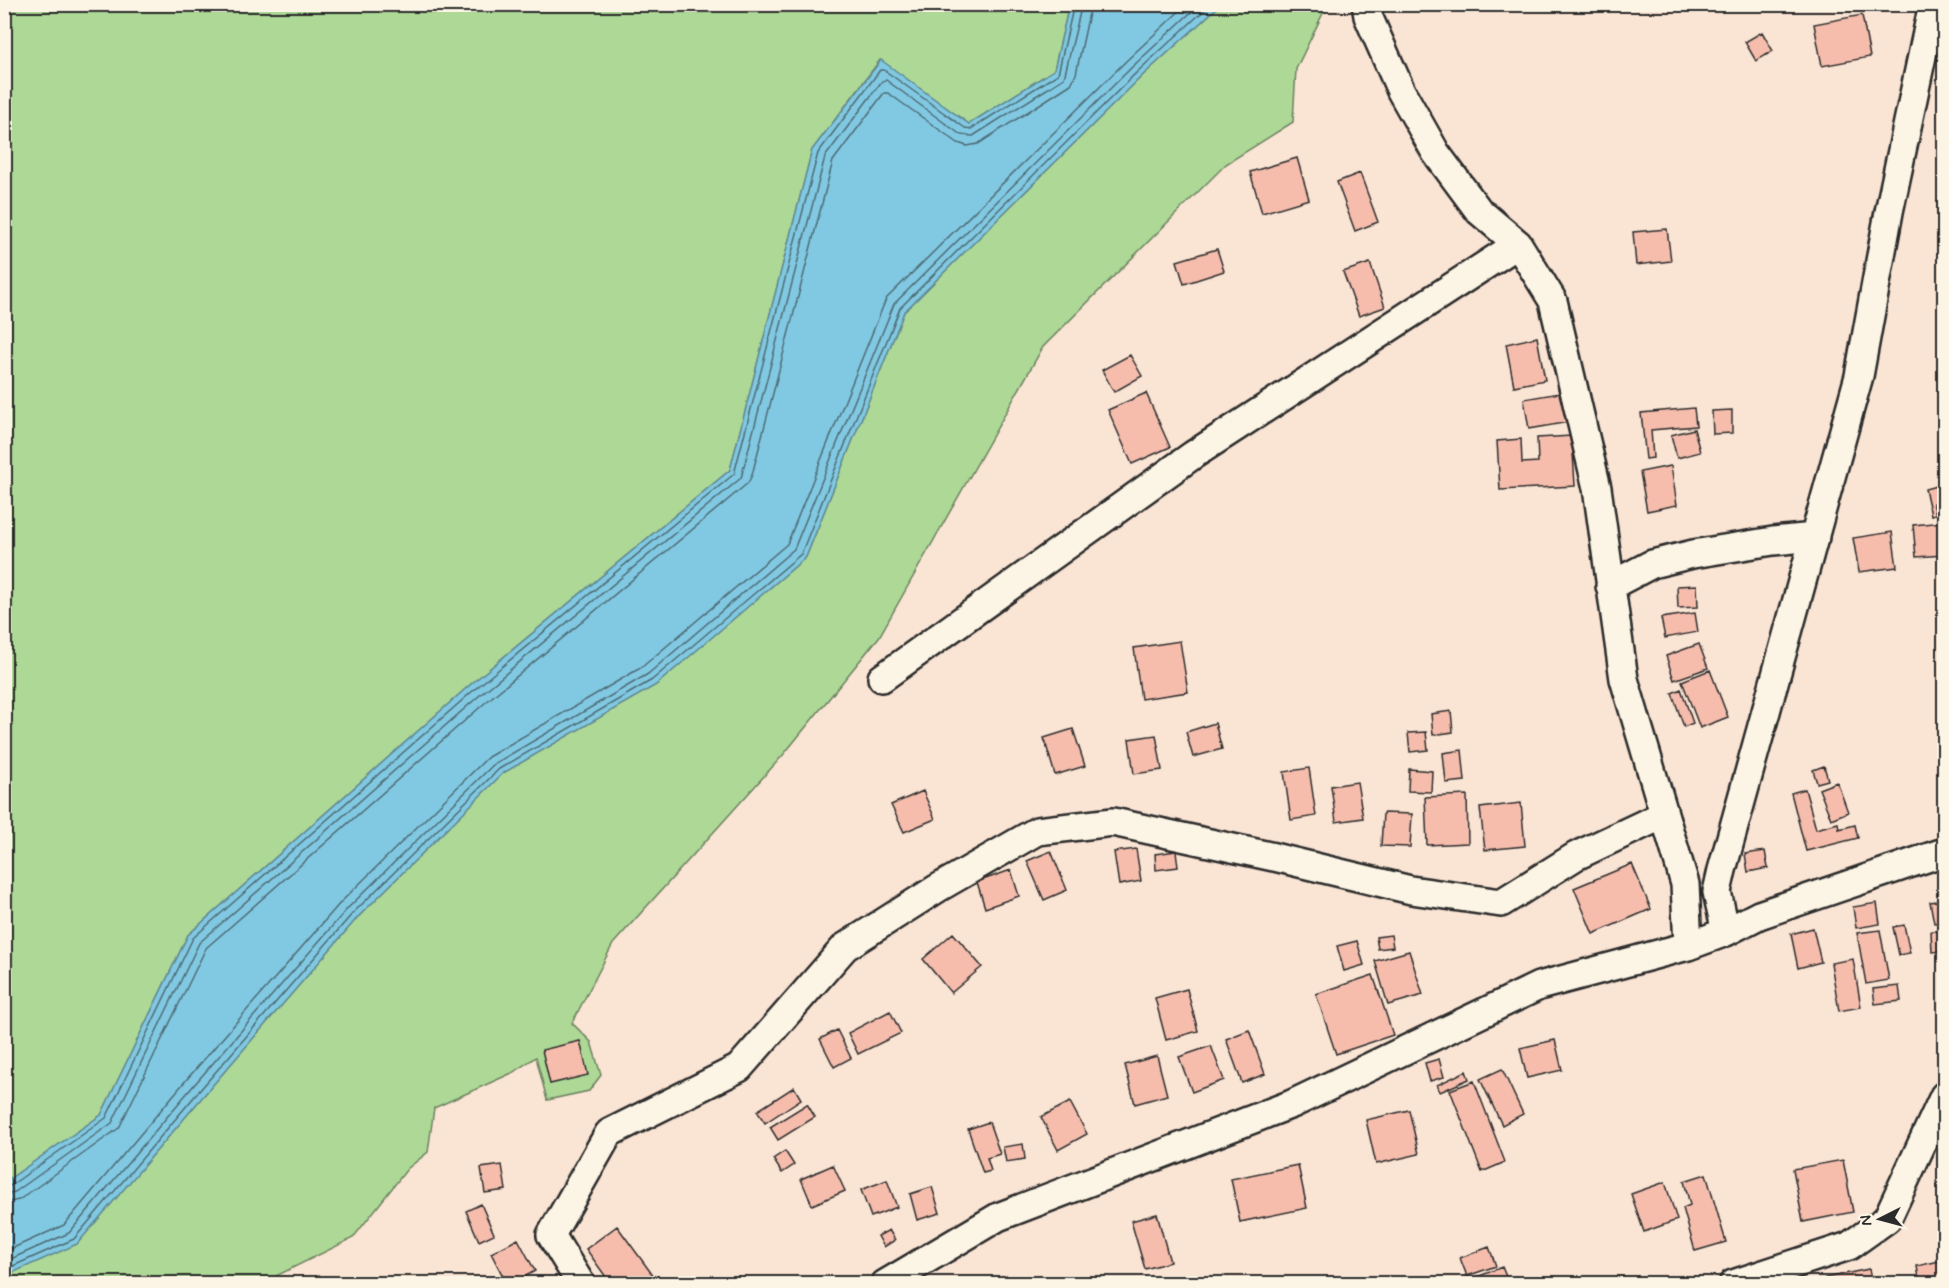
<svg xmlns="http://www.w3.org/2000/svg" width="1949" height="1288" font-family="Mynerve,sans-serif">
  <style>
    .green { fill: #add896; stroke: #6c8260; stroke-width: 1.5 }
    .water { fill: #81c9e2; stroke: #5f8a99; stroke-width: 1.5 }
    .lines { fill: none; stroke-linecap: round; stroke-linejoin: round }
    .shore { stroke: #4d6a74; stroke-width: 1.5 }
    .building { fill: #f6bdad; stroke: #2b2b2b; stroke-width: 1.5 }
    .minor-casing { stroke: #2b2b2b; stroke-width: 32 }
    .minor { stroke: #fcf5e5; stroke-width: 27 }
  </style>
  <rect width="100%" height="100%" fill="#fae4d4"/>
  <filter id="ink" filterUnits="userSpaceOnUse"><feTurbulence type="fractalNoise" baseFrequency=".0167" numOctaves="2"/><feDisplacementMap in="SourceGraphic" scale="12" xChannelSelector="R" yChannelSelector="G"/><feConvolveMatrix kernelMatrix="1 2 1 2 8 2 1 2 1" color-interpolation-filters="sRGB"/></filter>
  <g filter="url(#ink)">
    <path class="green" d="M5,5H1069L1054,70L969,124L880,60L812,150L730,470L471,684L188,935L101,1115L5,1182Z
      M1220,5H1327L1296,69L1293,122L1226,164L1043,347L879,637L784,754L613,944L572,1023L591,1042L601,1075L589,1091L547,1100L536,1057L512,1073L434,1108L428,1152L407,1169L353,1238L262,1283L5,1284L4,1276L77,1244L205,1094L358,917L503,773L656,685L806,557L904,312L1141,77Z"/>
    <path class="water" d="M1069,5H1220L1141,77L904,312L806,557L656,685L503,773L358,917L205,1094L77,1244L5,1276V1182L101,1115L188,935L471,684L730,470L812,150L881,60L969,124L1054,70Z"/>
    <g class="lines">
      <path class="shore" d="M4,1187L10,1186L106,1118L193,938L475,689L734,474L818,153L880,70H884L965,128L971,129L1058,74L1074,4
        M4,1194L15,1192L112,1123L199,943L480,695L741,478L825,157L882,81L886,80L961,135L973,136L1064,78L1082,4
        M4,1203L19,1200L119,1128L206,948L486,702L748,483L752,475L833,161L884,93H888L958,143L967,146L978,144L1071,84L1076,74L1091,4
        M4,1252L64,1225L187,1079L341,902L488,757L642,667L787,544L886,299L1126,61L1187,4
        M4,1262L69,1233L194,1085L348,908L494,764L648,674L794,549L894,304L1132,67L1200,4
        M4,1270L74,1239L200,1090L353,913L499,769L652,680L801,554L900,308L1137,72L1211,4"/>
    </g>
    <path class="building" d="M1862,15L1870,57L1822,66L1814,24Z
      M1762,32L1773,51L1756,61L1745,42Z
      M1297,158L1309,199L1262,213L1250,172Z
      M1360,173L1378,222L1355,231L1337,182Z
      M1667,229L1671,261L1636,265L1633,232Z
      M1217,249L1224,271L1184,284L1177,261Z
      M1370,263L1385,307L1359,316L1343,272Z
      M1537,337L1545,380L1514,386L1506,344Z
      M1130,355L1142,376L1114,392L1102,370Z
      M1565,392L1570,422L1529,429L1524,399Z
      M1146,393L1170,447L1132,464L1108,410Z
      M1694,408L1696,426L1651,430L1653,458L1646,459L1641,413Z
      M1732,410V433L1713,434L1712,411Z
      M1694,429L1700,452L1677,458L1671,435Z
      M1572,436L1575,486L1500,490L1497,441L1521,439L1522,463L1538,462L1537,438Z
      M1671,466L1677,505L1647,511L1640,472Z
      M1944,484V501L1933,503L1936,514L1931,515L1925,489Z
      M1944,522V555L1916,557L1913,525Z
      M1892,532L1897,567L1859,572L1853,538Z
      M1697,585L1698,607L1678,608L1677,586Z
      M1695,613L1698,632L1665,638L1661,618Z
      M1180,641L1188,692L1141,699L1134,648Z
      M1699,644L1708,668L1674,680L1666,656Z
      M1710,670L1728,717L1700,728L1682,681Z
      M1681,689L1693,723L1684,727L1672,693Z
      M1451,711L1453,732L1433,735L1431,714Z
      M1215,723L1222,749L1193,757L1186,732Z
      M1073,729L1085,766L1055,775L1044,738Z
      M1426,732L1428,750L1410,752L1408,733Z
      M1156,735L1162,770L1134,774L1129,739Z
      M1462,750L1465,781L1446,783L1443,753Z
      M1824,766L1828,780L1817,783L1813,770Z
      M1309,768L1316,816L1291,820L1284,772Z
      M1409,769L1432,771L1431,792L1408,791Z
      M1357,782L1363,818L1336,822L1331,786Z
      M1837,782L1848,812L1831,819L1819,789Z
      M1805,789L1816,829L1838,823L1839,829L1855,825L1858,838L1806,851L1791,793Z
      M923,791L935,819L904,832L891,805Z
      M1467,795L1468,843L1427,845L1425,797Z
      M1521,803L1525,846L1485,850L1480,808Z
      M1383,813L1412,814L1410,847L1381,846Z
      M1136,849L1141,881L1119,885L1114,852Z
      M1051,851L1067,890L1044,900L1027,861Z
      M1176,851L1178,867L1156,870L1155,854Z
      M1765,851L1768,868L1748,872L1745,854Z
      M1632,864L1651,909L1593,934L1574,888Z
      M1011,870L1019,896L985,908L977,882Z
      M1944,900V922L1934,923L1930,902Z
      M1877,903L1880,924L1856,928L1853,907Z
      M1904,925L1910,953L1899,955L1893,927Z
      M1813,928L1821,962L1798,968L1791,934Z
      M1880,930L1889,980L1866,984L1857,933Z
      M1931,931H1944V951L1932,952Z
      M953,933L982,967L951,993L923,959Z
      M1391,935L1393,947L1378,949L1376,937Z
      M1357,941L1364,965L1344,971L1337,946Z
      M1409,951L1423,995L1388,1005L1375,961Z
      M1853,959L1861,1007L1839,1011L1831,963Z
      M1373,975L1393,1035L1336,1054L1316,994Z
      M1899,986L1901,1001L1875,1004L1873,989Z
      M1187,989L1198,1031L1166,1040L1155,998Z
      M890,1011L901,1033L858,1054L848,1033Z
      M837,1030L851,1058L834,1067L820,1039Z
      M1249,1030L1265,1074L1242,1083L1226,1039Z
      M1555,1040L1562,1070L1527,1078L1520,1048Z
      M580,1041L588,1075L550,1084L542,1050Z
      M1211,1046L1224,1080L1192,1092L1179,1057Z
      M1157,1056L1167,1095L1135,1104L1125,1065Z
      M1439,1059L1444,1077L1430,1081L1425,1063Z
      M1502,1069L1523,1114L1502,1125L1480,1079Z
      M1466,1071L1469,1079L1440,1092L1437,1085Z
      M1474,1081L1505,1162L1482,1172L1450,1090Z
      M794,1087L801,1099L765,1123L757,1111Z
      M1070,1102L1087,1134L1058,1150L1041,1117Z
      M807,1104L815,1117L778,1140L770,1127Z
      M1409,1110L1419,1154L1376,1164L1366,1120Z
      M989,1122L1000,1154L987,1158L991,1171L983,1173L968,1129Z
      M1023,1144L1025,1159L1006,1162L1003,1147Z
      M785,1151L794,1165L782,1173L773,1159Z
      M1843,1160L1853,1212L1803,1222L1793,1169Z
      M502,1165L506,1190L485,1193L481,1168Z
      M833,1165L845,1191L812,1205L801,1179Z
      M1298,1165L1307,1208L1240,1222L1231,1179Z
      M1706,1174L1726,1242L1695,1251L1683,1208L1690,1205L1684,1181Z
      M887,1180L897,1207L871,1217L861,1190Z
      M1665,1182L1677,1220L1644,1232L1631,1194Z
      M932,1187L940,1213L917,1220L910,1194Z
      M481,1204L494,1234L479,1241L466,1211Z
      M1157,1214L1170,1262L1145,1269L1131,1221Z
      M617,1226L657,1281L653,1284H611L586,1249Z
      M889,1230L895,1240L884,1247L878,1236Z
      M518,1239L535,1271L512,1284H507L491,1253Z
      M1489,1247L1496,1266L1467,1276L1460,1258Z
      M1944,1260V1284H1920L1917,1266Z
      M1502,1267L1509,1284H1466L1465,1282Z
      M1869,1269L1872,1284H1826L1825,1278Z
      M1423,1277L1424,1284H1402V1281Z"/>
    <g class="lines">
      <g class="minor-casing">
        <path id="minor" d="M1366,4L1368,16L1401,91L1436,153L1479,211L1518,244L1553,301L1597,488L1624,679L1685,884L1688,946
          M1610,586L1652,564L1693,554L1773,541L1815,537
          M882,678L1193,455L1518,244
          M1726,932L1717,892L1722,870L1859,376L1889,212L1933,4
          M581,1284L551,1235L609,1133L739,1068L845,947L938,888L1037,831L1113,822L1274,857L1411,890L1501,903L1576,856L1663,815
          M885,1284L998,1217L1292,1104L1539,986L1688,946L1726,932L1759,915L1944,852
          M1733,1284L1849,1246L1887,1219L1944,1096"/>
      </g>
      <use href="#minor" class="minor"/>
    </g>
  </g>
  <rect width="1949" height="1288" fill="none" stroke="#fcf5e5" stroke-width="24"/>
  <rect x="12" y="12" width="1925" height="1264" fill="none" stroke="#2b2b2b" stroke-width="2" filter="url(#ink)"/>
  <g transform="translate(1880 1219) rotate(264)" stroke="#fcf5e5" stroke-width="4.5" paint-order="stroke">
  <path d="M0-4.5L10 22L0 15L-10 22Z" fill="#2b2b2b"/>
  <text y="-9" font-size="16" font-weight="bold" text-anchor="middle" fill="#2b2b2b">N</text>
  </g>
</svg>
